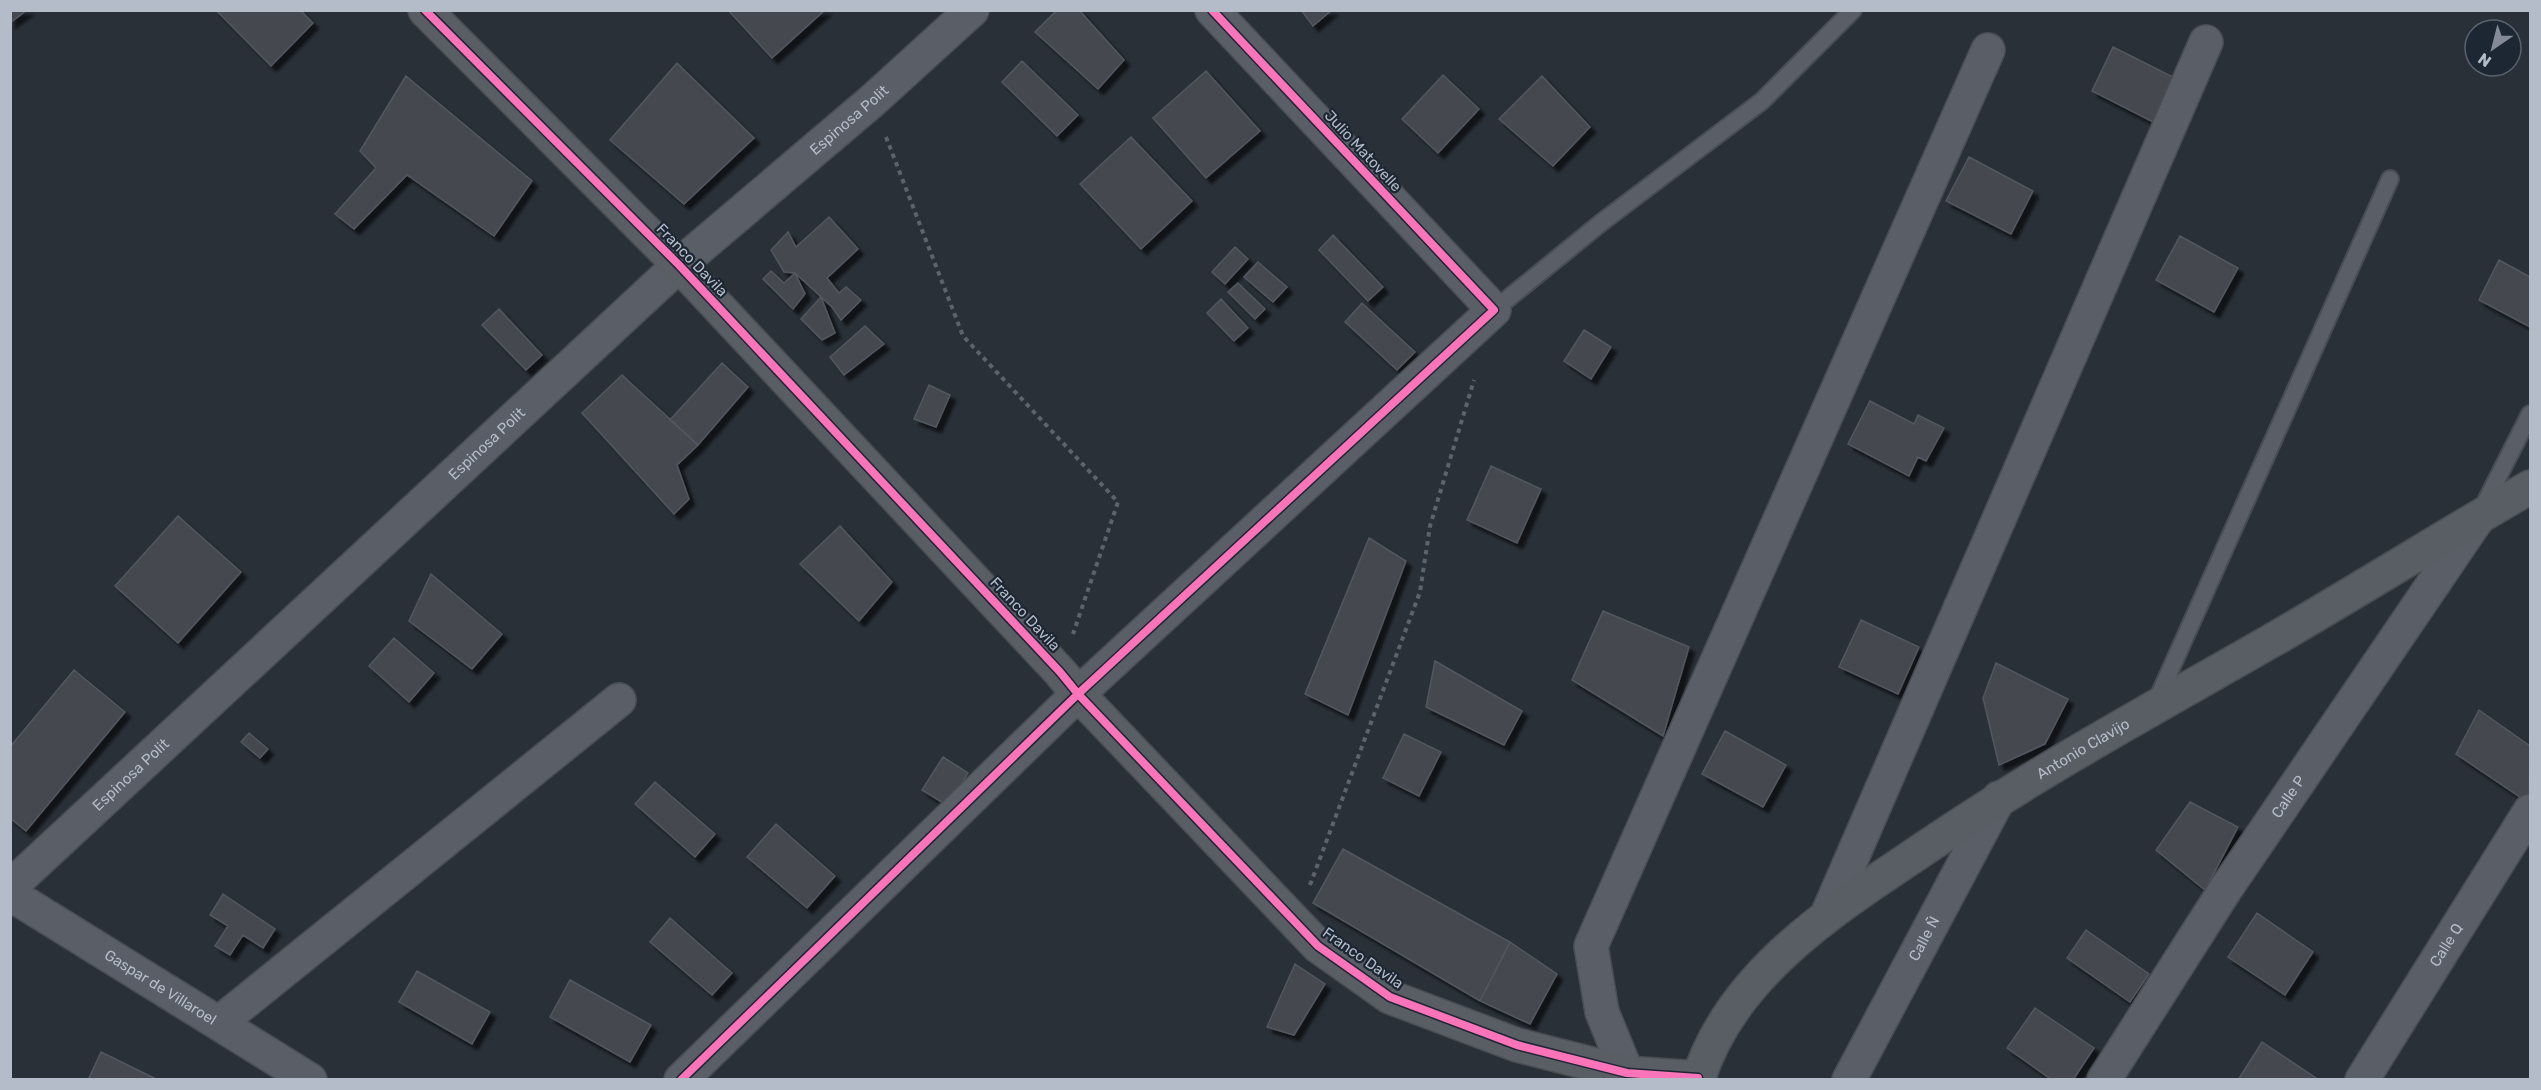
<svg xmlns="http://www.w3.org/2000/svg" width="2541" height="1090" font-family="Rubik,sans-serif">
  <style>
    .building { fill: #444950; stroke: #52575f; stroke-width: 1.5; filter: url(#shadow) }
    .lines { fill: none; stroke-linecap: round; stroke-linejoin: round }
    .lane-casing { stroke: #484c53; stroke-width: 20 }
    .street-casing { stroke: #484c53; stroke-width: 36 }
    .secondary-casing { stroke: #484c53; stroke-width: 36 }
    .path { stroke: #5d636a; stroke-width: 4; stroke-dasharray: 4.5 4.5; stroke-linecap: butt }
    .lane { stroke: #5a5e66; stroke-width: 16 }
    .street { stroke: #5a5e66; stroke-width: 33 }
    .secondary { stroke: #595d64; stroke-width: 33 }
    .cycleway-casing { stroke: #1d2633; stroke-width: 11 }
    .cycleway { stroke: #fb73b8; stroke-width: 8 }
    .labels { text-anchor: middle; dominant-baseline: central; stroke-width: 4.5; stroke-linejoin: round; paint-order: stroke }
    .street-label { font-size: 15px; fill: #b4bcc9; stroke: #1d2633 }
  </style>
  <defs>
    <filter id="shadow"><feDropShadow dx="5.5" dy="5.5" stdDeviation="1.5" flood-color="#0009"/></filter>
  </defs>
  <rect width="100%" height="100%" fill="#2a3038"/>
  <path class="building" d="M10,10H27L10,23Z
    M216,10H300L313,23L271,66Z
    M728,10H825L772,58Z
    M1057,10H1079L1124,60L1098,89L1035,32Z
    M1301,10H1332L1313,26Z
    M2113,47L2177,79L2155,123L2092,91Z
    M1022,61L1078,115L1057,136L1002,82Z
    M677,63L754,138L684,204L610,140Z
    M1206,71L1260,131L1206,178L1153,118Z
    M1443,75L1479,109L1438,153L1402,119Z
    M406,76L532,181L494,236L407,175L354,229L335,214L376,168L360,151Z
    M1542,76L1590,127L1553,166L1499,119Z
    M1131,137L1192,201L1141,249L1080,184Z
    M1969,157L2033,191L2011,234L1946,201Z
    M829,217L858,249L827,278L839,293L846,287L861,300L841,320L832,307L795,273L784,272L771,250L788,232L796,247Z
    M1333,235L1383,287L1368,301L1319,250Z
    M2180,236L2238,268L2214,312L2156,280Z
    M1235,247L1248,259L1225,284L1212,272Z
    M2499,260L2530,277V327L2479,300Z
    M1258,262L1287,287L1273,302L1244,277Z
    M771,271L784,283L795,273L805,294L793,309L763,279Z
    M1238,283L1265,309L1255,319L1228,292Z
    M821,297L835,333L822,340L801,319Z
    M1221,299L1248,328L1234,341L1207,313Z
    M1362,303L1415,352L1397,370L1345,322Z
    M499,309L542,355L526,370L482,325Z
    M865,326L884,344L844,375L830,357Z
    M1584,330L1611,347L1591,379L1564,361Z
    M722,363L748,387L698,445L670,420Z
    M622,375L698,445L677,465L689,499L674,514L582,413Z
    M929,385L950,395L936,427L914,419Z
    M1870,401L1914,424L1918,415L1944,428L1926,461L1918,457L1909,476L1848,444Z
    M1491,466L1541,489L1517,543L1467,520Z
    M178,516L241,572L178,643L115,586Z
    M840,526L892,582L859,621L800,564Z
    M1369,538L1406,561L1348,715L1305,694Z
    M431,574L502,634L472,669L409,621Z
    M1603,611L1689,647L1663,736L1572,680Z
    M1861,620L1919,647L1898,694L1839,667Z
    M394,638L434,673L409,702L369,666Z
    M1435,661L1522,711L1504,745L1426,707Z
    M1996,663L2068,699L2045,744L1999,765L1983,698Z
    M74,670L125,712L26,831L10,818V747Z
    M2479,710L2530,746L2529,803L2456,754Z
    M1725,731L1786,765L1763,807L1702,774Z
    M249,733L268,749L260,758L241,742Z
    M1404,734L1441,752L1419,796L1383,778Z
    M943,757L968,773L948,806L922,790Z
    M655,782L715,834L695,857L635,804Z
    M2190,802L2238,827L2205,890L2156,850Z
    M776,824L835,876L807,908L747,857Z
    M1343,849L1510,942L1480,1001L1313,903Z
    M223,894L275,929L263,948L243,935L230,955L215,946L228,926L210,915Z
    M2257,913L2313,952L2285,995L2228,957Z
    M670,918L732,973L712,995L650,942Z
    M2086,930L2149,974L2130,1002L2067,958Z
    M1510,942L1557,974L1530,1024L1480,1001Z
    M1295,964L1325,984L1294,1035L1267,1027Z
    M417,971L490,1012L472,1044L399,1002Z
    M570,980L651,1025L630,1062L550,1017Z
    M2035,1008L2094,1048L2073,1080H2052L2007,1048Z
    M2262,1042L2319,1080H2238Z
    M101,1052L158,1080H88Z"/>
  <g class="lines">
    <g class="lane-casing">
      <path id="lane" d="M1494,310L1602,222L1762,101L1853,10
        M2482,509L2530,414
        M2156,702L2390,179"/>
    </g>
    <g class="street-casing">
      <g id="street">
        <path id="s1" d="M10,887L679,265L872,101L972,10"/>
        <path id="s2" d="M10,894L310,1080"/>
        <path d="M1828,913L2206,42"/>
        <path d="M219,1023L619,700"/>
        <path d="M1627,1073L1602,1012L1591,946L1988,50"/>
        <path d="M681,1080L1078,694L1494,310L1212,10"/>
        <path id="s3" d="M1849,1080L1999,798"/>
        <path id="s4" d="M2104,1080L2225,890L2478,518"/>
        <path id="s5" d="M2362,1080L2530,811"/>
      </g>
    </g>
    <g class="secondary-casing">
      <g id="secondary">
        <path d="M425,10L679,265L1060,672L1078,694L1318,946L1390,997L1517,1045L1627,1073L1698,1078"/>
        <path id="s6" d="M1698,1080C1732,970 1841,905 1931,844C2040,770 2156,707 2271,641C2358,591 2443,537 2530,487"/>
      </g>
    </g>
    <path class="path" d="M886,137L963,336L1118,502L1073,634
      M1310,885L1420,592L1430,526L1474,380"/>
    <use href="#lane" class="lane"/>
    <use href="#street" class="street"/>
    <use href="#secondary" class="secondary"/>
    <g class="cycleway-casing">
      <path id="cycleway" d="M425,10L679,265L1060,672L1078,694L1318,946L1390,997L1517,1045L1627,1073L1698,1078
        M681,1080L1078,694L1494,310L1212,10"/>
    </g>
    <use href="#cycleway" class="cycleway"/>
  </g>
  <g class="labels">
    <g class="street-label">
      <text stroke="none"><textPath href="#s1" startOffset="1137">Espinosa Polit</textPath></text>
      <text transform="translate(1363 151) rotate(47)">Julio Matovelle</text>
      <text transform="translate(692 260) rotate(46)">Franco Davila</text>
      <text stroke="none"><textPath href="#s1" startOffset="651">Espinosa Polit</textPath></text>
      <text transform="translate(1025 614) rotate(47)">Franco Davila</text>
      <text stroke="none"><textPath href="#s6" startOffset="518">Antonio Clavijo</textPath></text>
      <text stroke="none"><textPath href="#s1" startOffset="165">Espinosa Polit</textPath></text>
      <text stroke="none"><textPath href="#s4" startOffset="338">Calle P</textPath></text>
      <text stroke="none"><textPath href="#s3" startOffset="160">Calle Ñ</textPath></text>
      <text stroke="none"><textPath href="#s5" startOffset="159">Calle Q</textPath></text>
      <text transform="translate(1363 958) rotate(35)">Franco Davila</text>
      <text stroke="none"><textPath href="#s2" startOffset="177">Gaspar de Villaroel</textPath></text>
    </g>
  </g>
  <rect width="2541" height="1090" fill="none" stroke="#b4bcc9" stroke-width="24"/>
  <g transform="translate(2493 48) rotate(215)"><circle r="28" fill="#1d2633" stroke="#59626f" stroke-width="1.5"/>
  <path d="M0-4.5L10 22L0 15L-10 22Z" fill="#848b96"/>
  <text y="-9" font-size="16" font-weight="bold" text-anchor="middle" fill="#b4bcc9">N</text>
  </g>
</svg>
